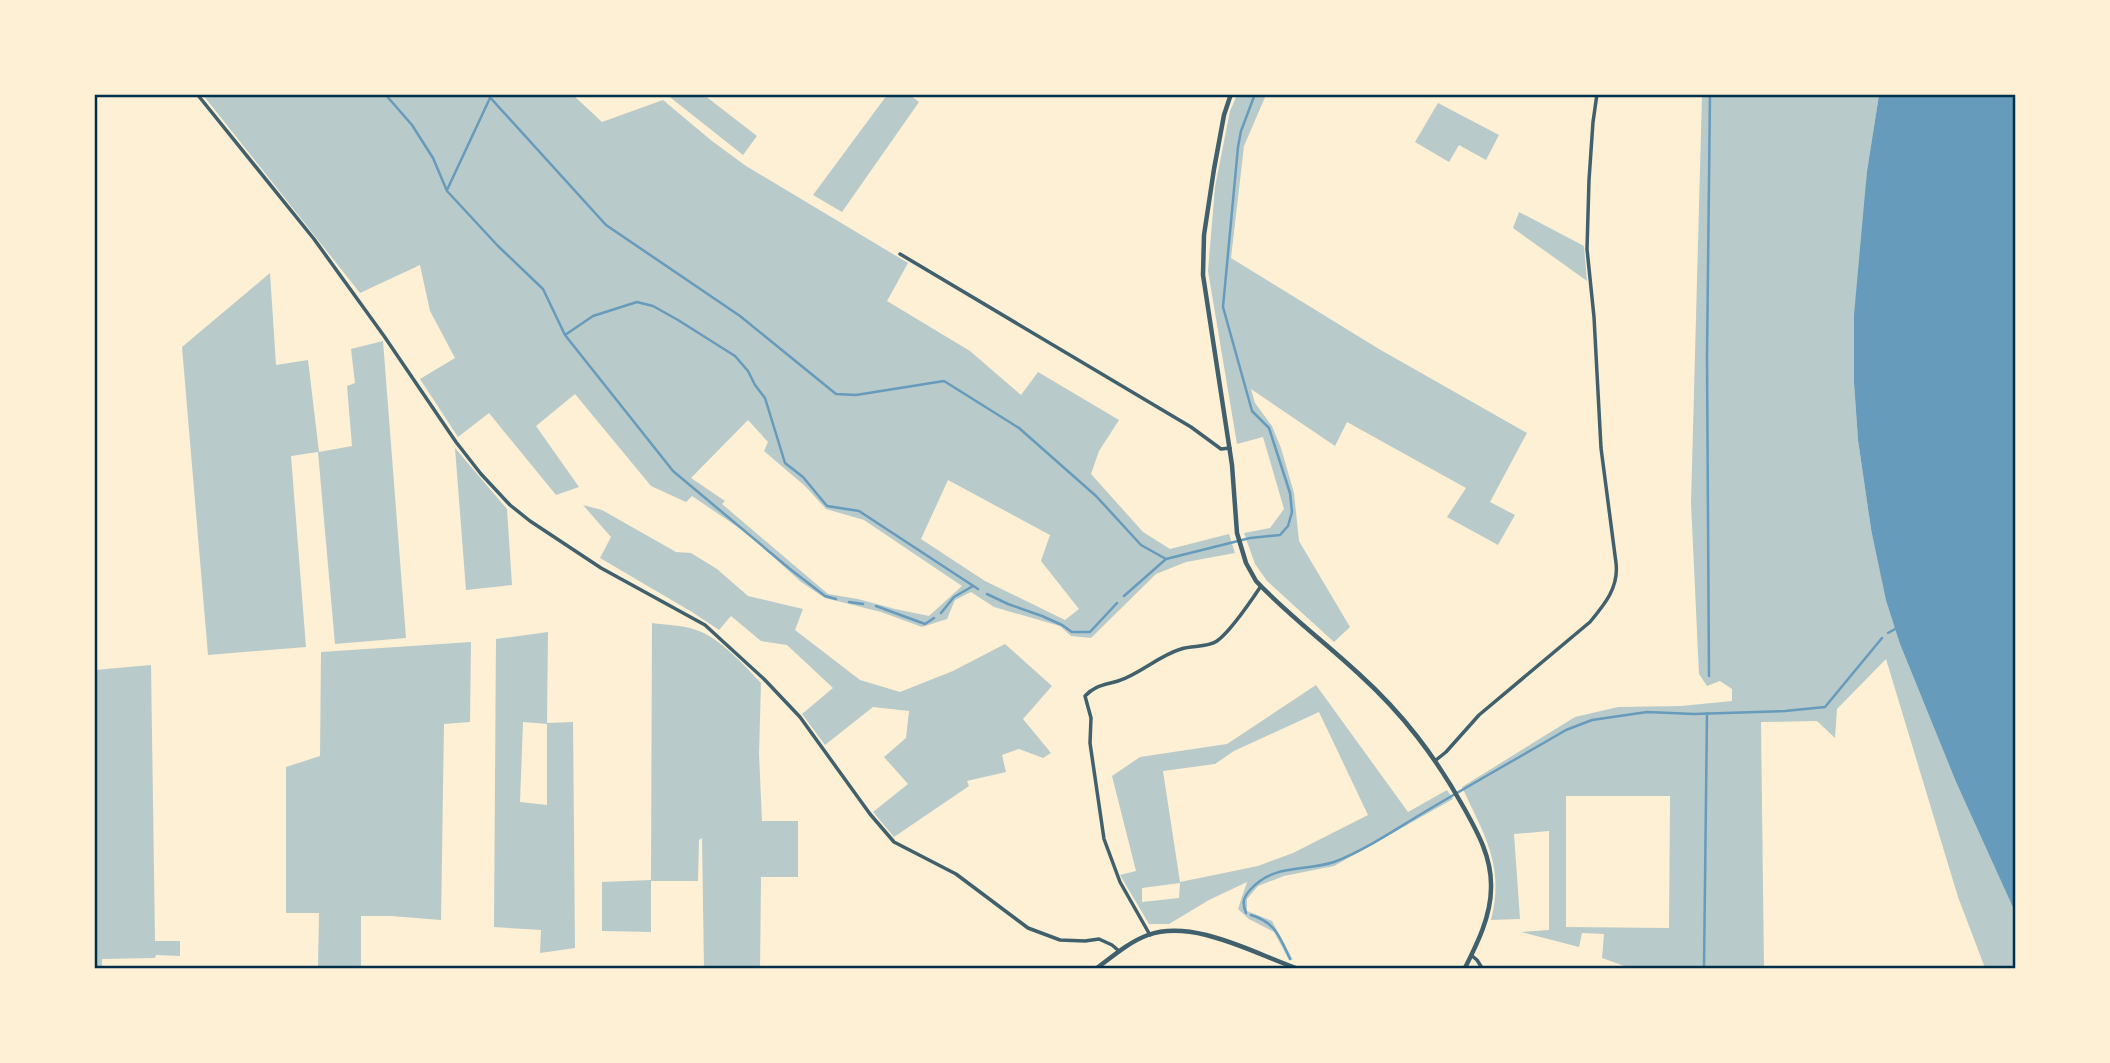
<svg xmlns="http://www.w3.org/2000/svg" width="2110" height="1063" font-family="'Noto Sans',sans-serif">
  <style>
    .green { fill: #b9caca; fill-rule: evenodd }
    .water { fill: #669bbc }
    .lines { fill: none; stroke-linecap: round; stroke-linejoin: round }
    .stream { stroke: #669bbc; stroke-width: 2.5 }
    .minor { stroke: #3f606c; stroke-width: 3.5 }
    .tertiary { stroke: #3f606c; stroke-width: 4.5 }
    .neatline { fill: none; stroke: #003049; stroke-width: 2.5 }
  </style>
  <rect width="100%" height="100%" fill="#fdf0d5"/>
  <path class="green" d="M203,95H573L602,122L663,100L712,141L746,166L908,263L887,301L970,351L1021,395L1038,372L1119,420L1099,451L1091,474L1143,532L1170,549L1229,534L1235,553L1186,562L1156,574L1091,638L1071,636L1060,626L994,607L971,592L955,600L947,619L922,627L881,612L825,598L801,582L748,534L692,496L686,502L651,486L575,394L536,426L579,487L556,495L489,413L458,437L420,379L455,358L430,311L420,265L360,293ZM748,420L768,442L764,451L805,486L826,509L864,520L962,586L929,616L895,609L858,599L828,594L722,504L725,501L691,478ZM948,480L1050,535L1041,561L1079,609L1065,620L985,581L921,539Z
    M669,95H704L757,136L743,155L671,98Z
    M887,95H910L919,102L842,212L813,195Z
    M1237,95H1266L1244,146L1231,258L1379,349L1527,433L1490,502L1515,515L1498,545L1447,517L1466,488L1347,422L1335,446L1251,389L1255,403L1272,426L1281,448L1294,493L1299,541L1350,627L1334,642L1267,581L1255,564L1244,533L1270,528L1284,509L1263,437L1237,444L1208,271L1215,187L1230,111Z
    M1702,95H1879L1867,171L1854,383L1858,440L1871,529L1900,644L1956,782L2015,912V968H1985L1958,897L1886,659L1837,709L1835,738L1817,721L1761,722L1764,968H1630L1602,958L1604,934L1582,933L1579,947L1521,932L1549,930V831L1514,834L1520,919L1491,920C1505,865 1484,835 1462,787L1575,717L1618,707L1681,706L1732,701V689L1720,681L1707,686L1699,674L1691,503ZM1566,796H1670L1669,928L1566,927Z
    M1438,103L1499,135L1486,160L1459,145L1449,162L1415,142Z
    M1519,212L1584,246L1587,281L1513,228Z
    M270,273L276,365L308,360L319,452L352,446L347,386L355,383L351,349L383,341L406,638L335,644L318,452L291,456L306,647L208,655L182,347Z
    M455,448L507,509L512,585L466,590Z
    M583,505L602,510L676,552L691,553L717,569L748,596L803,609L795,630L860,680L900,692L953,671L1005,644L1052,686L1023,719L1051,753L1043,758L1019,749L1002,755L1006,772L967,781L969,786L894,837L873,812L908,784L884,757L906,738L909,711L873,707L825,745L802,714L833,688L787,645L761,641L731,616L719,630L692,612L600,558L611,537Z
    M652,623C666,625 683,625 696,630C719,637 745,666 761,683L759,754L762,821H798V877H761L760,968H704L702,838L699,840L698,881H651V932L602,931V882L651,880Z
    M548,632L547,723L573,722L575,948L540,953L541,930L494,927L496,639ZM523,722L547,724V805L520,802Z
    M471,642L470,722L444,724L441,920L391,916H361V968H318L319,913H286V767L320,756L321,652Z
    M151,665L155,941H180V956L156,955L155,958L102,959V968H95V670Z
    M1316,685L1408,812L1447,790L1453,799L1334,866L1284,876L1258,886L1247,899V911L1272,921L1293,960L1288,958L1274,932L1249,919L1238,909L1247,882L1209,900L1169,924H1149L1120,875L1136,871L1112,776L1140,757L1227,744ZM1319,712L1368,815L1293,853L1258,866L1180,882L1163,771L1215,764L1234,751ZM1180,883L1179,898L1142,902V888Z"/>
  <path class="water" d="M1879,95H2015V912L1956,782L1900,644L1886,600L1871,529L1858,440L1854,383V315L1867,171Z"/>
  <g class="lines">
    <path class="stream" d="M385,94L412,125L433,158L447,191L498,246L543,289L565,335L673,471L790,569L825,596L836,599
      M487,94L606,225L740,316L836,394L856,395L944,381L1019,428L1096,496L1141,545L1166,559
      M447,190L490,98
      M565,335L593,316L637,302L653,306L678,320L735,356L748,371L755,385L765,398L785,463L803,477L827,506L859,511L978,589
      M987,594L1008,604L1042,616L1062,625L1072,632H1090L1117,603
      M1124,596L1166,559L1250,538L1280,535L1288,526L1292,512L1290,493L1269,428L1252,411L1223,307L1238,147L1241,131L1255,94
      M849,602L863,604
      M876,606L925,624L934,618
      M941,613L954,597L973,586
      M1888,633L1897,628
      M1709,676L1707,357L1710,94
      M1246,913C1242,903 1243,898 1250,890C1274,863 1304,872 1334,862C1362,852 1396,829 1423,813C1470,785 1518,758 1566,730L1592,720L1647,712L1694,714L1785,711L1825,707L1882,638
      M1251,915C1275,922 1280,937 1290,959
      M1704,968L1707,713"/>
    <path class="minor" d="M197,94L314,239L384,336L456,442L481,474L510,505L530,521L601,568L705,625L764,679L800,717L870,814L894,842L956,874L1028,928L1060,940L1085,941L1099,939L1112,945L1119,951
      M900,254L1191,427L1221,449L1230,448
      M1436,760L1446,752L1479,715L1590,622C1605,604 1619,587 1616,563L1601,448L1594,317L1587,249L1589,180L1593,122L1597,94
      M1150,935L1120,882L1104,839L1090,743L1091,718L1085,696C1095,685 1105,685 1118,681C1140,674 1158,656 1181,649C1192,645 1207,648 1217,641C1231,631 1251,601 1261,586
      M1471,955L1477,960L1482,968"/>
    <path class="tertiary" d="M1231,94L1224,115L1214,169L1204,235L1203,275L1232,465L1237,533L1246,563L1256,581C1287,614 1326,643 1359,674C1403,714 1435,756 1464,808C1478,833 1492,858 1491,888C1491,916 1477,944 1465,968
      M1097,968C1113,956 1129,942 1148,935C1194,919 1253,953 1296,968"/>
  </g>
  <rect width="2110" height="1063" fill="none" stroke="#fdf0d5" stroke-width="192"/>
  <rect x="96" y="96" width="1918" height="871" class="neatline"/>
</svg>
